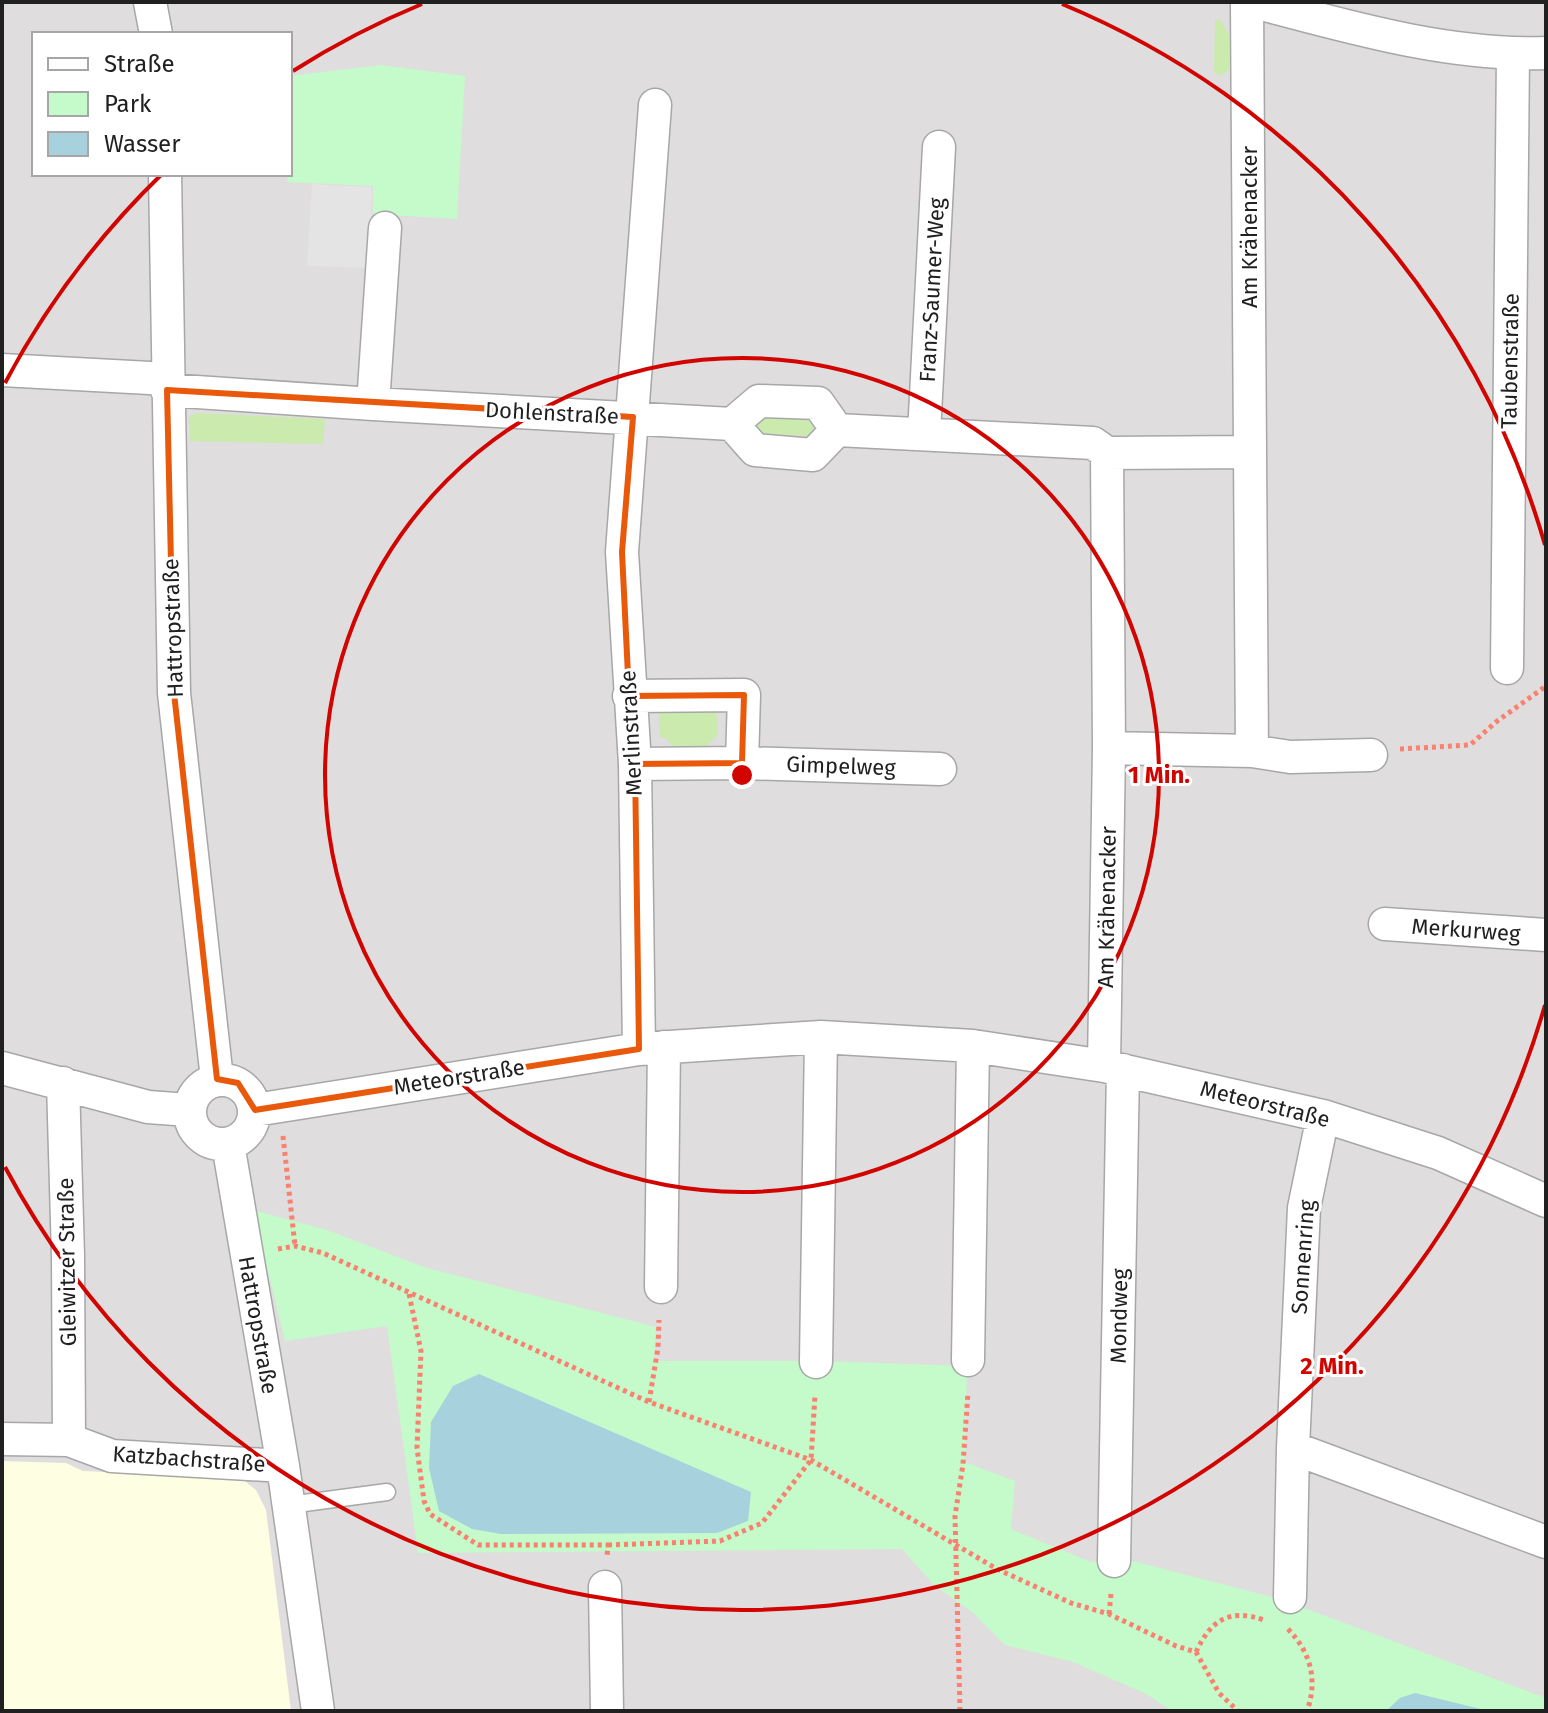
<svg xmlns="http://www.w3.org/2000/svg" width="1548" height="1713" font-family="'Fira Sans',sans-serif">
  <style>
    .residential { fill: #dfdddd; fill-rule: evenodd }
    .education { fill: #feffe2 }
    .grass { fill: #caeaae }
    .park { fill: #c5faca }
    .parking { fill: #e4e4e4 }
    .water { fill: #a8d1de }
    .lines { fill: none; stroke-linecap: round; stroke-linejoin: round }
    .lane-casing { stroke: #a7a7a7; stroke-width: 19 }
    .street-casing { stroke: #a7a7a7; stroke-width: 35 }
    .path { stroke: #fa806f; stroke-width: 5; stroke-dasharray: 4 4; stroke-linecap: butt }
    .lane { stroke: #fff; stroke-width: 16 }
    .street { stroke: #fff; stroke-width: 32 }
    .marked { fill: none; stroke: #e8590c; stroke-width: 6; stroke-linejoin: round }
    .ring { fill: none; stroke: #d10400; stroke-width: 4 }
    .labels { text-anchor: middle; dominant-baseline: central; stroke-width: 6; stroke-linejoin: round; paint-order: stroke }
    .street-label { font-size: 22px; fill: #202020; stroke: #fff }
    .centre { fill: #d10400; stroke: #fff; stroke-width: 4 }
    .ring-label { font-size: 24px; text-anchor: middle; font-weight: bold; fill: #d10400; stroke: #fff; stroke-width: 6; stroke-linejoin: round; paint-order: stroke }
  </style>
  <rect width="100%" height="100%" fill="#f1eee7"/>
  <path class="residential" d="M2,2H1546V1711H2ZM34,34H290V174H34Z"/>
  <path class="education" d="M2,1461L66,1463L83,1471L241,1478L256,1490L266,1510L291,1711H2Z"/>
  <path class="grass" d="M1215,19L1221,20L1229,35V70L1220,76L1214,72Z
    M195,413L325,419L323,444L190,441L189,417Z
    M757,417L809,420L814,428L812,433L808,436L756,433L752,429Z
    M704,704L718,716L717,736L704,748L674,747L665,738L660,737L659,715L661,712Z"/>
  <path class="park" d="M381,65L465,76L457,219L373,214V186L287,182L288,174H290V76Z
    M253,1210L327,1230L424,1267L656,1327L654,1361H824L967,1366L965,1462L1015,1481L1011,1529L1091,1562L1133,1561L1280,1599L1546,1698V1711H1172L1146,1694L1073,1662L1005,1645L972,1612L934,1585L902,1549L418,1553L387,1326L285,1341Z"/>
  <path class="parking" d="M312,184L372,187L370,268L307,266Z"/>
  <path class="water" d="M479,1374L751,1492L748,1521L717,1533L501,1534L472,1529L439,1511L429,1468L431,1422L453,1386Z
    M1415,1693L1489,1711H1386L1400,1698Z"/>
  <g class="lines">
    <g class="lane-casing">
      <path id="lane" d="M289,1505L387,1492"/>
    </g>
    <g class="street-casing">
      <path id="street" d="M150,2L156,34
        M1247,2L1252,751
        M1254,2C1349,27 1447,56 1546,53
        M165,174L174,693L217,1079
        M2,370L168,379
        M167,390L373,404L732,424L755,450L813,455L837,430L1093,443L1107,453
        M373,404L385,228
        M732,424L759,401L818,403L837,430
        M924,434L939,147
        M1107,453L1250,452
        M1507,668L1513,54
        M629,696L744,695L742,763
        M1109,748L1252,751L1290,757L1371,755
        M635,764L742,763L940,769
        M1385,924L1546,935
        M639,1049L635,764L622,552L655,105
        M1104,1066L1109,748L1107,453
        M2,1068L148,1107L189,1110
        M190 1112a32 32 0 1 1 64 0a32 32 0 1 1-64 0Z
        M63,1083L68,1256L69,1440
        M255,1110L639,1049L821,1037L973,1046L1104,1066L1323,1116L1438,1153L1546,1201
        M1323,1116L1304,1208L1293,1448L1546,1542
        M228,1144L283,1466L318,1711
        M661,1287L664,1047
        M968,1360L973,1046
        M816,1362L821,1037
        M2,1439L69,1440L112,1456L283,1466
        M1114,1561L1123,1070
        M605,1587L607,1711
        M1290,1597L1293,1448"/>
    </g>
    <path class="path" d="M1400,749L1470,745L1496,722L1546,686
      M283,1136L295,1246
      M278,1249L295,1246L323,1253L649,1402L811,1460L997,1569L1071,1603L1109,1614L1176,1646L1196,1652L1219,1693L1238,1711
      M409,1294L421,1351L417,1448L424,1501L430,1514L478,1545H608L607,1557
      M649,1402L658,1348L659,1320
      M608,1545L720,1541L762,1523L811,1460L815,1395
      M1109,1614L1111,1594
      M1288,1629C1311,1653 1318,1680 1307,1711
      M1196,1652C1211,1620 1229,1608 1264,1620
      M960,1711L955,1516L963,1464L968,1392"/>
    <use href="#lane" class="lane"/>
    <use href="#street" class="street"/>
  </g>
  <path class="marked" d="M167,390L633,417L622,552L629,696L744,695L742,763L635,764L639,1049L255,1110L238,1083L217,1079L174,693Z"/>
  <g class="ring">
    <circle cx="742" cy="775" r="417"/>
    <path d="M1545 1005A835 835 0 0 1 5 1167M5 383A835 835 0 0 1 162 174M293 71A835 835 0 0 1 422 4M1062 4A835 835 0 0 1 1545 545"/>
  </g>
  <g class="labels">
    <g class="street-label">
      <text transform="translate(1249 227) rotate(-90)">Am Krähenacker</text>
      <text transform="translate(932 290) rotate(-87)">Franz-Saumer-Weg</text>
      <text transform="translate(1510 361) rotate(-89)">Taubenstraße</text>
      <text transform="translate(552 413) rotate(3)">Dohlenstraße</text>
      <text transform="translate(173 628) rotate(-92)">Hattropstraße</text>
      <text transform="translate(631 733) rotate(-93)">Merlinstraße</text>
      <text transform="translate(841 766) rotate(2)">Gimpelweg</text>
      <text transform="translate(1107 907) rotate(-89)">Am Krähenacker</text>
      <text transform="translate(1466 930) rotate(4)">Merkurweg</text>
      <text transform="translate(459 1077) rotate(-9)">Meteorstraße</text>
      <text transform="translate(1265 1104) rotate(14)">Meteorstraße</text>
      <text transform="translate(1303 1257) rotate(-86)">Sonnenring</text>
      <text transform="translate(67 1262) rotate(-91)">Gleiwitzer Straße</text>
      <text transform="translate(1119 1316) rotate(-89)">Mondweg</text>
      <text transform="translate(258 1325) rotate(80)">Hattropstraße</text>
      <text transform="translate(189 1459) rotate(4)">Katzbachstraße</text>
    </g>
  </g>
  <circle cx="742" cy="775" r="12" class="centre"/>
  <g class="ring-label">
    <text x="1159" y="783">1 Min.</text>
    <text x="1332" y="1374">2 Min.</text>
  </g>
  <rect width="1548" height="1713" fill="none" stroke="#202020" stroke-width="8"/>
  <rect x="32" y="32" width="260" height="144" fill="#ffffff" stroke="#a6a6a6" stroke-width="2"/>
  <rect x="48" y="58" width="40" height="12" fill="#ffffff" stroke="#a6a6a6" stroke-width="2"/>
  <text x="104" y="72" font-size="24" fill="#202020">Straße</text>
  <rect x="48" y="92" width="40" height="24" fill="#c5faca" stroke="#a6a6a6" stroke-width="2"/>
  <text x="104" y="112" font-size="24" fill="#202020">Park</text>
  <rect x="48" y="132" width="40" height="24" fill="#a8d1de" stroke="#a6a6a6" stroke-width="2"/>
  <text x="104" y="152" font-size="24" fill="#202020">Wasser</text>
</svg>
